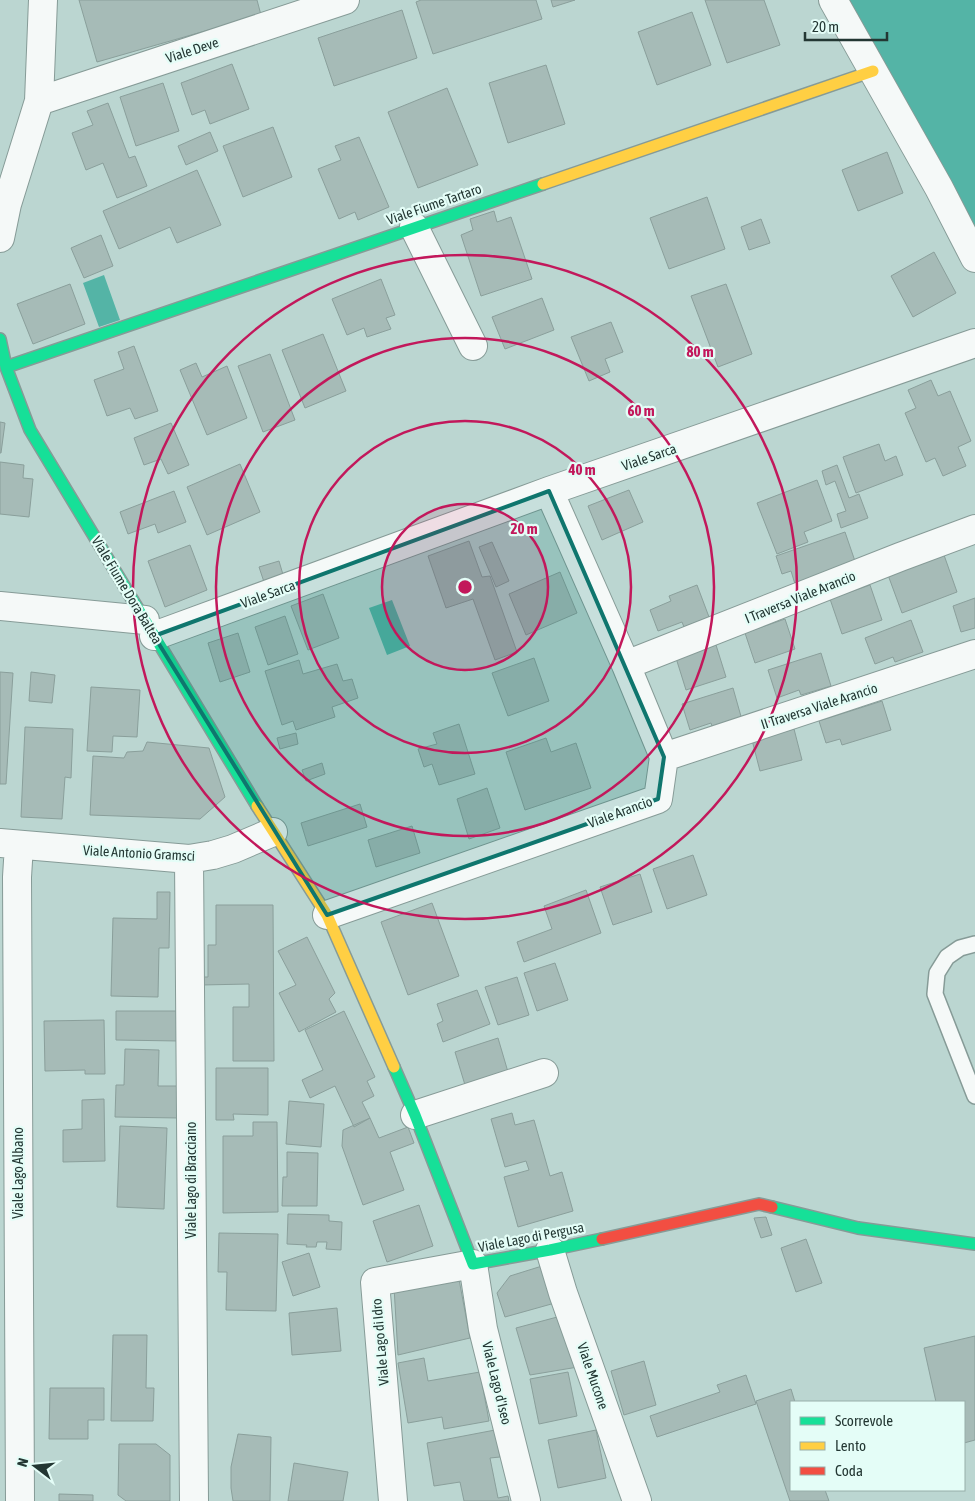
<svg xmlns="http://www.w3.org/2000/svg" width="975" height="1501" font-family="'Asap Condensed',sans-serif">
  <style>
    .water { fill: #54b4a6 }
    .building { fill: #a6bbb7; stroke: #8a9f9b }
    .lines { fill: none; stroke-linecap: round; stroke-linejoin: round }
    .lane-casing { stroke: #869b97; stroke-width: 18 }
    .street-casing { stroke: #869b97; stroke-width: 30 }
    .fast-casing { stroke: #869b97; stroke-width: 14 }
    .slow-casing { stroke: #869b97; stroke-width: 14 }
    .jam-casing { stroke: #869b97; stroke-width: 14 }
    .lane { stroke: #f5f9f8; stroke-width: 15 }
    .street { stroke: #f5f9f8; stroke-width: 28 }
    .fast { stroke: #16e098; stroke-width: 11 }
    .slow { stroke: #ffcf43; stroke-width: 11 }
    .jam { stroke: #f24e42; stroke-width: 11 }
    .marked { fill: #0f766e; fill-opacity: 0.2; stroke: #0f766e; stroke-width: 4; stroke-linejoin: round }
    .ring { fill: none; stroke: #c2185b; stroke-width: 2.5 }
    .labels { text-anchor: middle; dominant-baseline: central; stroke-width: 4.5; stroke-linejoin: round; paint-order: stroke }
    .street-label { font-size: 14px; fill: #233733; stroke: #e4fdf7 }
    .centre { fill: #c2185b; stroke: #e4fdf7; stroke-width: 2.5 }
    .ring-label { font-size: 15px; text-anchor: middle; font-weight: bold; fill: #c2185b; stroke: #e4fdf7; stroke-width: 4.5; stroke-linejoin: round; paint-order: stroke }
  </style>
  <rect width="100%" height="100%" fill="#bbd6d1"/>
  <path class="water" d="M845,0H975V232Z
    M104,275L120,320L99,327L83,283Z
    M392,600L410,646L387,655L369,608Z"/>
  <path class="building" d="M79,0H257L261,15L97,62Z
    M421,0H536L542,19L433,54L416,2Z
    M551,0H575L553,7Z
    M705,0H764L780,45L727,63Z
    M402,10L417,58L334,86L318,38Z
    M692,12L711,65L657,85L638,32Z
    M232,64L249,109L210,124L205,110L192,115L181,83Z
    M546,65L565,124L508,143L489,83Z
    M163,83L179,131L136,146L120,97Z
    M447,88L478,165L418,188L388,112Z
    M108,103L129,158L135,156L147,186L117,198L103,163L86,170L72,133L93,125L87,111Z
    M273,127L292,177L243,197L223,146Z
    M210,132L218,151L186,165L178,146Z
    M359,137L389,207L358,220L355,212L339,219L318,169L341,160L335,146Z
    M887,152L903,193L858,211L842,170Z
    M197,170L221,225L177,243L170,227L119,249L103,211Z
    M707,197L725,249L669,269L650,218Z
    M494,211L497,222L511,217L532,279L481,296L461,235L473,230L470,219Z
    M761,219L770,243L749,250L741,227Z
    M101,235L113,266L84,278L71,248Z
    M934,252L956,293L913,317L891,276Z
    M381,279L395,315L386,318L391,329L367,337L364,328L347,335L332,299Z
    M70,284L85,324L33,344L17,304Z
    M726,284L752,354L718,367L691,296Z
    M542,298L554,330L505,349L492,317Z
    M611,322L623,352L605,359L610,372L589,381L571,337Z
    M323,334L346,391L305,408L282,350Z
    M134,346L158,411L135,419L130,408L107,416L94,380L124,369L118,352Z
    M270,354L295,420L263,432L238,366Z
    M196,363L202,377L227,366L247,418L207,435L180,370Z
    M931,380L938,396L950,391L971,441L958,447L966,466L943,476L935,458L926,462L905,413L916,408L908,390Z
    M0,422L5,423L1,453H0Z
    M171,423L189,465L168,474L161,459L144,465L134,438Z
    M879,444L885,461L896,456L903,475L856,493L843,457Z
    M0,462L24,465L23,478L33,479L29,517L0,514Z
    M240,464L260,512L207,535L187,487Z
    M837,465L849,498L859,494L868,518L841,528L837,514L846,511L835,481L826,485L822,471Z
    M817,480L832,521L804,532L808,542L777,554L757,503Z
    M629,490L643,522L602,540L588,506Z
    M174,491L186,522L158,533L155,524L128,534L120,512Z
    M845,532L857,567L795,584L791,571L782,574L776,556Z
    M469,541L482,577L490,576L517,652L495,660L473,599L446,608L428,556Z
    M492,542L509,581L496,587L479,547Z
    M190,545L207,590L165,607L148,561Z
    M944,555L957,592L902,613L888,575Z
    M279,561L284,578L265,585L259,567Z
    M560,572L577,613L526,635L509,594Z
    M697,585L709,617L684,627L682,622L658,631L650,610L671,601L669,596Z
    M870,585L882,620L842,634L830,599Z
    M323,594L339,638L308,650L291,606Z
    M975,598V628L961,632L953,606Z
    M285,616L298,654L268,665L255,627Z
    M785,619L795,649L755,663L745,633Z
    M911,620L923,652L895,662L893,657L875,664L865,638Z
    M238,633L250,672L220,682L208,643Z
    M716,645L726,677L686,690L676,658Z
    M821,653L831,686L801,695L799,690L777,698L768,670Z
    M534,658L549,701L508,716L492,673Z
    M299,660L303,674L337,664L343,681L352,679L358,698L332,707L335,717L296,730L293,721L282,725L265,671Z
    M0,672L13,673L6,784H0Z
    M31,672L55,675L52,703L29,701Z
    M91,687L140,690L137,737L113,736L112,752L87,751Z
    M733,688L742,720L713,729L711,723L690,730L682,704Z
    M882,701L891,730L842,745L840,739L826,743L819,721Z
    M459,724L475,774L439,785L432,764L424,767L418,749L437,744L433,733Z
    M25,727L73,729L71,778L65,777L62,819L21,817Z
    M794,729L802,760L760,771L752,740Z
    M296,733L298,744L280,749L277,738Z
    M546,738L551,752L576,743L591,788L525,810L506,752Z
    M147,742L209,748L225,797L200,819L90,815L93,756L124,758L127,752L143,751Z
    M322,763L325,774L306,781L302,770Z
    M487,788L500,828L469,839L457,799Z
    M360,804L367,827L308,846L301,823Z
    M412,826L420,853L376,867L368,840Z
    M693,855L707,895L667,909L653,869Z
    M640,874L652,912L613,925L600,887Z
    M586,890L601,933L524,962L517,942L552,929L544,906Z
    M157,892H170L169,948H159L158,997L111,996L113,918L157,919Z
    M432,903L459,976L408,995L381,922Z
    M216,905H273L274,1061H233V1007H249V984L201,985V977H208V945H216Z
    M307,937L335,993L329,999L336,1012L299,1032L279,993L296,985L278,951Z
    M555,963L568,1000L537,1011L524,973Z
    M517,977L529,1015L498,1025L485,987Z
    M477,990L490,1024L443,1042L437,1024L443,1021L437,1004Z
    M116,1011H179V1041L116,1040Z
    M344,1011L375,1077L367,1081L374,1096L362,1102L370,1118L354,1127L335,1086L310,1098L302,1080L323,1070L305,1030Z
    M104,1020L105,1074H85V1070L45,1071L44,1021Z
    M498,1038L508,1072L465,1085L455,1052Z
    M125,1049L159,1050L158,1086H181L180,1118L115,1117L116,1085H124Z
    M216,1068H268V1115L233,1114L234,1120H216Z
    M104,1099L105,1161L63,1162V1130L82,1129V1100Z
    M289,1101L324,1104L321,1147L286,1144Z
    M512,1113L515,1125L534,1120L550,1176L562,1172L573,1211L518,1227L504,1177L529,1170L526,1161L505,1167L491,1119Z
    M370,1118L379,1138L408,1127L414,1143L390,1152L404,1190L363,1205L342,1146L343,1130Z
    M253,1122H277L278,1212L223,1213V1136H253Z
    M120,1126L167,1128L164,1209L117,1207Z
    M287,1152L318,1153L317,1206H282L283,1177H287Z
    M419,1205L433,1246L387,1262L373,1221Z
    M288,1214L329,1215V1221L342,1222L341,1250L326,1249L327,1242H317L316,1247H306L307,1245L287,1244Z
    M766,1217L772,1235L761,1238L754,1218Z
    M219,1233L278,1234L276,1311L226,1310L227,1272H218Z
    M806,1239L822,1283L796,1292L781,1248Z
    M309,1253L320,1287L293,1296L282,1262Z
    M542,1266L555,1303L505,1317L497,1293L510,1276Z
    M458,1274L470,1338L398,1355L394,1287Z
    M337,1308L341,1351L292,1355L289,1313Z
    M561,1316L578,1367L530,1375L516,1328Z
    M113,1335H147L146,1388H154L153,1421H111Z
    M975,1336V1440L964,1443V1402H936L924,1348Z
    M424,1358L428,1381L480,1372L489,1421L444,1429L442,1417L408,1423L398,1363Z
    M644,1361L656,1405L624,1415L611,1371Z
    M568,1372L577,1416L539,1424L530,1379Z
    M746,1375L756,1404L657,1437L650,1416L720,1392L717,1385Z
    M50,1388H104V1420H88V1439H49Z
    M791,1389L795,1402H791V1490H825L829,1501H790L756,1401Z
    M495,1430L500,1457L490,1458L498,1498L508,1496L509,1501H464L460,1482L434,1486L427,1443Z
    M596,1430L606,1478L558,1488L548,1440Z
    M238,1434L271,1437L270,1501H233L231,1488V1467Z
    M119,1444H156L170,1455V1501H126L118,1495Z
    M294,1463L348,1472L343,1501H288Z
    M59,1494L93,1495V1501H59Z"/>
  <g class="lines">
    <g class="lane-casing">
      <path id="lane" d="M975,944L960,948L947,957L937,973L935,994L975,1096"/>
    </g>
    <g class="street-casing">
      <path id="street" d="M833,0L939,188L975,258
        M39,101L345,0
        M414,227L473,346
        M0,238L7,204L39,101L43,0
        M0,606L145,620
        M154,636L549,491L975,343
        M626,665L900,557L975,529
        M664,757L975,654
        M0,843L189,859L213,855L233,849L273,832
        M19,845L17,877L20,1501
        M189,859L194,1501
        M327,915L658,799L664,757L626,665L549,491
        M415,1115L544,1073
        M550,1250L563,1293L637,1501
        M393,1501L375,1282L473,1264L483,1329L526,1501"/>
    </g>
    <g class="fast-casing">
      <path id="fast" d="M0,339L6,367L30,430L257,806
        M6,367L543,184
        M394,1067L415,1115L473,1264L550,1250L602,1239
        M772,1207L858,1228L975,1244"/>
    </g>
    <g class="slow-casing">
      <path id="slow" d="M543,184L873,71
        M257,806L327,915L394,1067"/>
    </g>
    <g class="jam-casing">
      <path id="jam" d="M602,1239L759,1204L772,1207"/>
    </g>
    <use href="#lane" class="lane"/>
    <use href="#street" class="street"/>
    <use href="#fast" class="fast"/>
    <use href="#slow" class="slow"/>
    <use href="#jam" class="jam"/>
  </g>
  <path class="marked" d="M549,491L664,757L658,799L327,915L154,636Z"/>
  <circle cx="465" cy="587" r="83" fill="#c2185b" fill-opacity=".12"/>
  <g class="ring">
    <circle cx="465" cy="587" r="83"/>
    <circle cx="465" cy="587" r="166"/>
    <circle cx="465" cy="587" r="249"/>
    <circle cx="465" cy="587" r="332"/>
  </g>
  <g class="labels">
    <g class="street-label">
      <text transform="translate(192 50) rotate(-18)">Viale Deve</text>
      <text transform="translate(434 204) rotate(-19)">Viale Fiume Tartaro</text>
      <text transform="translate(649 457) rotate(-19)">Viale Sarca</text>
      <text transform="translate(127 590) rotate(59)">Viale Fiume Dora Baltea</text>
      <text transform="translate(268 594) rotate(-20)">Viale Sarca</text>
      <text transform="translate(800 597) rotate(-22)">I Traversa Viale Arancio</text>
      <text transform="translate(819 706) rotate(-18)">II Traversa Viale Arancio</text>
      <text transform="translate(620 812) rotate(-20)">Viale Arancio</text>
      <text transform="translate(139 853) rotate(3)">Viale Antonio Gramsci</text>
      <text transform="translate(18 1173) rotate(-90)">Viale Lago Albano</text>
      <text transform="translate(191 1180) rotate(-90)">Viale Lago di Bracciano</text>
      <text transform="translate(531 1237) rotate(-11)">Viale Lago di Pergusa</text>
      <text transform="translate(380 1342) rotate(-95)">Viale Lago di Idro</text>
      <text transform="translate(593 1376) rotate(71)">Viale Mucone</text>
      <text transform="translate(497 1383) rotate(76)">Viale Lago d'Iseo</text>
    </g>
  </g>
  <circle cx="465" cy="587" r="8" class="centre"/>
  <g class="ring-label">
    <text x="700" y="357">80 m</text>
    <text x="641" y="416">60 m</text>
    <text x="582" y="475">40 m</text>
    <text x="524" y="534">20 m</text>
  </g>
  <rect x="790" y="1401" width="175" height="90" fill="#e4fdf7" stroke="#97aea9"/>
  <rect x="800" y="1417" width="25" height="8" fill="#16e098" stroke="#97aea9"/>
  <text x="835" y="1426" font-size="15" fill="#233733">Scorrevole</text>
  <rect x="800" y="1442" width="25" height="8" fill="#ffcf43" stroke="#97aea9"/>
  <text x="835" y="1451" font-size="15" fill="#233733">Lento</text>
  <rect x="800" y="1467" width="25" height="8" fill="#f24e42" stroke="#97aea9"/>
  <text x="835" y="1476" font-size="15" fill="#233733">Coda</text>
  <g transform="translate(35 1466) rotate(286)" stroke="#e4fdf7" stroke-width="4" paint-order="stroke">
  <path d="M0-4L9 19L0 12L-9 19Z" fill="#233733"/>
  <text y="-8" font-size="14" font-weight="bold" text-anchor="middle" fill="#233733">N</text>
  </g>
  <path d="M805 32v8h82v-8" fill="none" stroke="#233733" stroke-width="2.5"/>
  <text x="812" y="32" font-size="15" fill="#233733" stroke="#e4fdf7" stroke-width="4" paint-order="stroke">20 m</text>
</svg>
